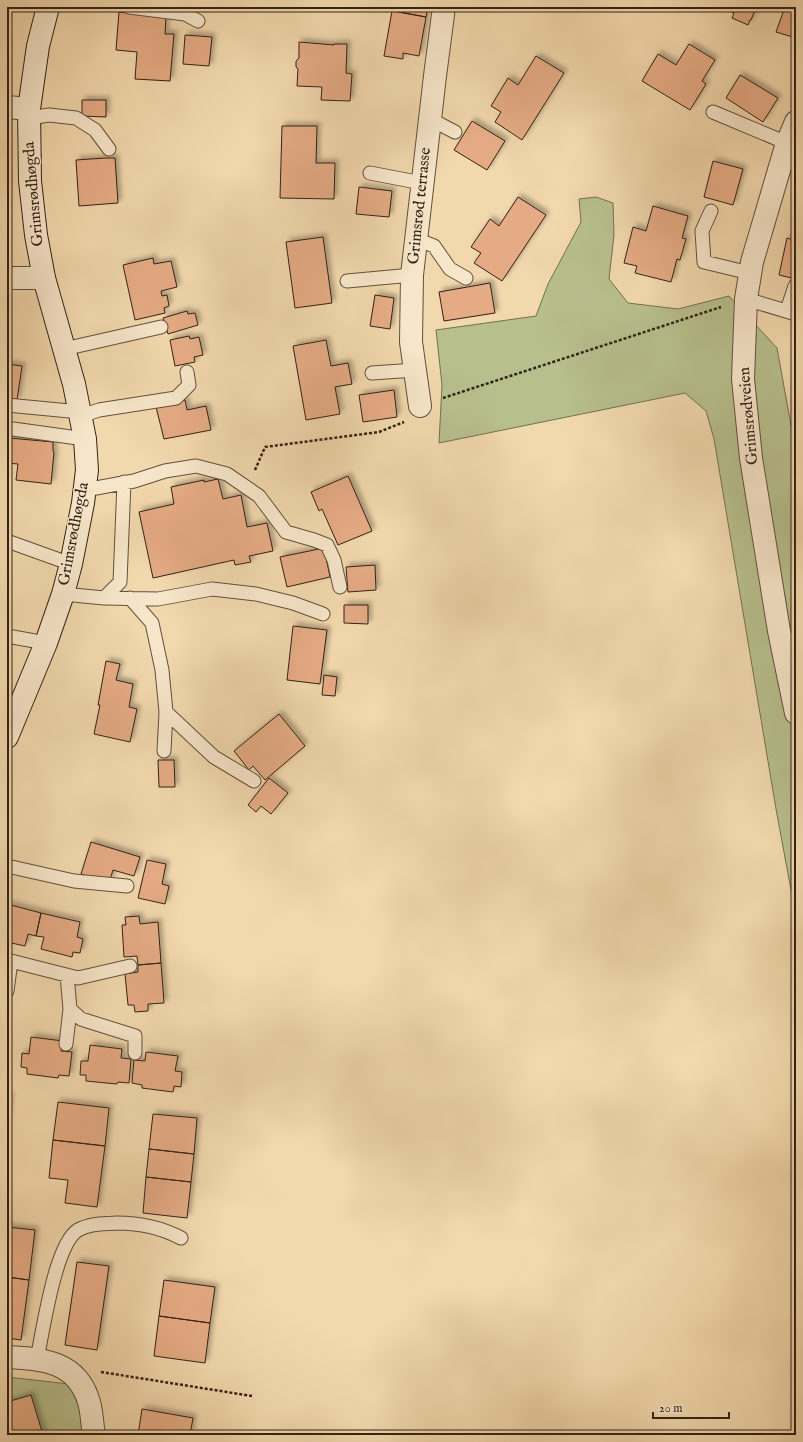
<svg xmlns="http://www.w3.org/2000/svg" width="803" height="1442" font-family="'IM FELL English',serif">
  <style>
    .green { fill: #b7bf8d; stroke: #757052 }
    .building { fill: #e5ab84; stroke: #332216; filter: url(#shadow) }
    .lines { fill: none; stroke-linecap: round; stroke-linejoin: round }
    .service-casing { stroke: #63503c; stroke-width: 15 }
    .minor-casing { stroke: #63503c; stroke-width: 24 }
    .secondary-casing { stroke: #332216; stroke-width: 24 }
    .path { stroke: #332216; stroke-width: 2.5; stroke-dasharray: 3 2; stroke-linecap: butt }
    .service { stroke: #f7e6ca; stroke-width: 13 }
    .minor { stroke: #f7e6ca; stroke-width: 22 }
    .secondary { stroke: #f7e6ca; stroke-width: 22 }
    .labels { text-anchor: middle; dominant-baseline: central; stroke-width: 3; stroke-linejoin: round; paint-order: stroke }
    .street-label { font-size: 16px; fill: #332216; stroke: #f7e6ca }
  </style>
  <defs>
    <filter id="shadow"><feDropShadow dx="3.5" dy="-3.5" stdDeviation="2" flood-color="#0004"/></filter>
  </defs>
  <rect width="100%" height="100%" fill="#f2d8ad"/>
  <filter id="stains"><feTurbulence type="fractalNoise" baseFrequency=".005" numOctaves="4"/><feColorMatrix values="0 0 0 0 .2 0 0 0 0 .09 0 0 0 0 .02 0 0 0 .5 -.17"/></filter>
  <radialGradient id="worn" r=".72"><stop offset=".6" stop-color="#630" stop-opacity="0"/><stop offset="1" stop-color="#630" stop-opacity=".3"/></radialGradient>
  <path class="green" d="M596,197L613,203L614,235L609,279L628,303L678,309L729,296L777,348L796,453V917L776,809L714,439L706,411L685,393L439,443L442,385L436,330L536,316L548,284L581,222L579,199Z
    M7,1377L96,1387L102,1435H7Z"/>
  <path class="building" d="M401,7H428L426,17L400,12Z
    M721,7H756L751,20H750L748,25L732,18L734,13Z
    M785,7H796V38L776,32Z
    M392,11L426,17L419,56L403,53V59L384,56Z
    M119,12L166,16L165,34H174L170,81L135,79L137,52L116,50Z
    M185,35L212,37L209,66L183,64Z
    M299,42L334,45V44H347L346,73L352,74L350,101L321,100L322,87L297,86L298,69L296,67V61L299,58Z
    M689,44L715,60L702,81L706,84L690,110L642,81L658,54L676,65Z
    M536,56L564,73L522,140L495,122L501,112L491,106L508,78L518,85Z
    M740,75L778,98L763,122L726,98Z
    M82,100H106V117L82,116Z
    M472,121L505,141L487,170L454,150Z
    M282,126H317L316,163H335L334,199L280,198Z
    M105,158H115L118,203L79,206L76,160Z
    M713,161L743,169L733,205L704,197Z
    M359,187L392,191L389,217L356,214Z
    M518,197L546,215L502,281L474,263L481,253L471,247L490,219L499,226Z
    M653,206L688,216L682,238L686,239L680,260L677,259L671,282L635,273L637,266L624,263L633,227L646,231Z
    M323,237L332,303L295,308L286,242Z
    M787,238L796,241V279L779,275Z
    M153,258L154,264L171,261L177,287L161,291L162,296L167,295L169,306L164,308L165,313L135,320L123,265Z
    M490,283L495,313L444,321L439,292Z
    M375,295L394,298L390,329L370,326Z
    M187,311L188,314L195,313L198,325L168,334L163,318Z
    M189,336L190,339L199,337L203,355L194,357L195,362L175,366L170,340Z
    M326,340L331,366L348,363L352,384L335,387L340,414L306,420L293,346Z
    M7,364L22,366L17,400L7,399Z
    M394,390L397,417L363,422L359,395Z
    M185,400L187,410L206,406L211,430L164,439L156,407Z
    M9,438L53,442V451L54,452L51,484L16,480L18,464L7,463Z
    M348,476L372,531L338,545L322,509L319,511L311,492Z
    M218,479L223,499L241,495L247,527L267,523L273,551L249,556L251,562L235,565L234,560L153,578L139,512L174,504L171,487L204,480V482Z
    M324,548L330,577L287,587L280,557Z
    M375,565L376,590L348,592L346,567Z
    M344,605H368V624L344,623Z
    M293,626L327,630L320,684L287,680Z
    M106,661L120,664L116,680L133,684L129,707L137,709L130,742L94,734L100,705H98Z
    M324,675L337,677L335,696L322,695Z
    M279,714L305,746L265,780L253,766L249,770L234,751Z
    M158,760H174L175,787H159Z
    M269,778L288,793L271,814L261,806L256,812L248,805Z
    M91,842L140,857L134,876L113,870L109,883L81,874Z
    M147,860L166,864L162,884L169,886L165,904L138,898Z
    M7,904L41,913L36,936L28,934L25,946L7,942Z
    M41,913L80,922L77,937L83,939L80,953L73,952L72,957L41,949L44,937L36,936Z
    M139,916L140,924L158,922L161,963L138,965L137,956L124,957L122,925H126L125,917Z
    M161,963L164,1003L148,1004V1011L135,1012L134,1005H128L125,974L138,972V965Z
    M31,1037L63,1041L61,1051L72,1052L69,1076L59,1075L58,1078L27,1074V1068L21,1067L22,1053L29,1054Z
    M90,1045L122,1049L121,1058L131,1059L129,1083L118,1082L117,1084L86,1081V1075H80L81,1061H88Z
    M146,1052L178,1056L175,1071L182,1072L181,1087L174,1086L173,1092L142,1088V1085L132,1083L134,1060L145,1061Z
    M7,1096H10L7,1121Z
    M58,1102L109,1108L105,1146L53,1140Z
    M153,1114L197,1118L194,1154L149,1149Z
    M53,1140L105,1146L97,1207L65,1203L68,1180L49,1178Z
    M149,1149L194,1154L191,1182L146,1177Z
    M146,1177L191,1182L187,1218L143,1213Z
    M7,1227L35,1230L29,1280L7,1277Z
    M77,1262L109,1266L97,1350L65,1345Z
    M7,1277L29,1280L21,1340L7,1338Z
    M164,1280L215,1287L210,1323L159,1316Z
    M159,1316L210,1323L205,1363L154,1356Z
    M31,1395L43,1435H7V1402Z
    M142,1409L193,1418L190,1435H138Z"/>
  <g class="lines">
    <g class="service-casing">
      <path id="service" d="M129,7L185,14L198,21
        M713,112L787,143
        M29,118L49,115L76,118L95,130L109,149
        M430,119L455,132
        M370,173L422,183
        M711,211L702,231L704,262L750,273
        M416,239L434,246L450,269L466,278
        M347,281L412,275
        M746,299L796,314
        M787,310L795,286
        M64,349L161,327
        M372,373L415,370
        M7,405L80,412
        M81,416L99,410L176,398L189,385L187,372
        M13,429L85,439
        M85,490L134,481L165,471L196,466L227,474L259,496L286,532L314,540L327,545L334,560L340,587
        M7,541L71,564
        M63,594L104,598L120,582L124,482
        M104,598L158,599L212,589L256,594L293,603L323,614
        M130,598L152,623L162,670L166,712L214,757L254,781
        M7,636L46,643
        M164,751L166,712
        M7,866L74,881L127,886
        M7,960L78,978L130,966
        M67,975L70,1009L81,1019L135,1036V1053
        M7,991L11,961
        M66,1044L70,1009
        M37,1359C43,1331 55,1244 78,1230C90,1223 103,1224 117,1223C139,1223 162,1228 181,1238"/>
    </g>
    <g class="minor-casing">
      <path id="minor" d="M7,107L29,109
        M796,122L787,143L752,262L746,299L743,379L751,458L779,631L796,713
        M7,278H44
        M420,406L411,342L412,275L435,76L444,7
        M7,1357C43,1359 77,1361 89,1402C92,1412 92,1424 94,1435"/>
    </g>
    <g class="secondary-casing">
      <path id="secondary" d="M7,737L46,643L63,594L71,564L83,503L87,470L85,439L74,384L44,278L36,235L30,181L29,109L38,46L48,7"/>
    </g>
    <path class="path" d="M443,398L721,307
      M255,470L265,447L379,432L404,422
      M101,1372L252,1396"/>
    <use href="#service" class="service"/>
    <use href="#minor" class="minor"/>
    <use href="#secondary" class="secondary"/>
  </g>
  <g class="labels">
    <g class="street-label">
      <text transform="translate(34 194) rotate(-95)">Grimsrødhøgda</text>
      <text transform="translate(420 206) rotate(-84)">Grimsrød terrasse</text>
      <text transform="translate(749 416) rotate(-95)">Grimsrødveien</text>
      <text transform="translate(74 534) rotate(-79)">Grimsrødhøgda</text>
    </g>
  </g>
  <rect width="803" height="1442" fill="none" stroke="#f2d8ad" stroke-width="24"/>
  <rect x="8" y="8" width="787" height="1426" fill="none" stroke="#332216" stroke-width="2"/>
  <rect x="12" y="12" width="779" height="1418" fill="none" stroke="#332216"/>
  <path d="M653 1412v6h76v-6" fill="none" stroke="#332216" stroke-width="2"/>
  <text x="659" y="1412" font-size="12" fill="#332216" stroke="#f7e6ca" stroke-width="3" paint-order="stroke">20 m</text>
  <rect width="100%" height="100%" filter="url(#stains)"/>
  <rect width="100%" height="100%" fill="url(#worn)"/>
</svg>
